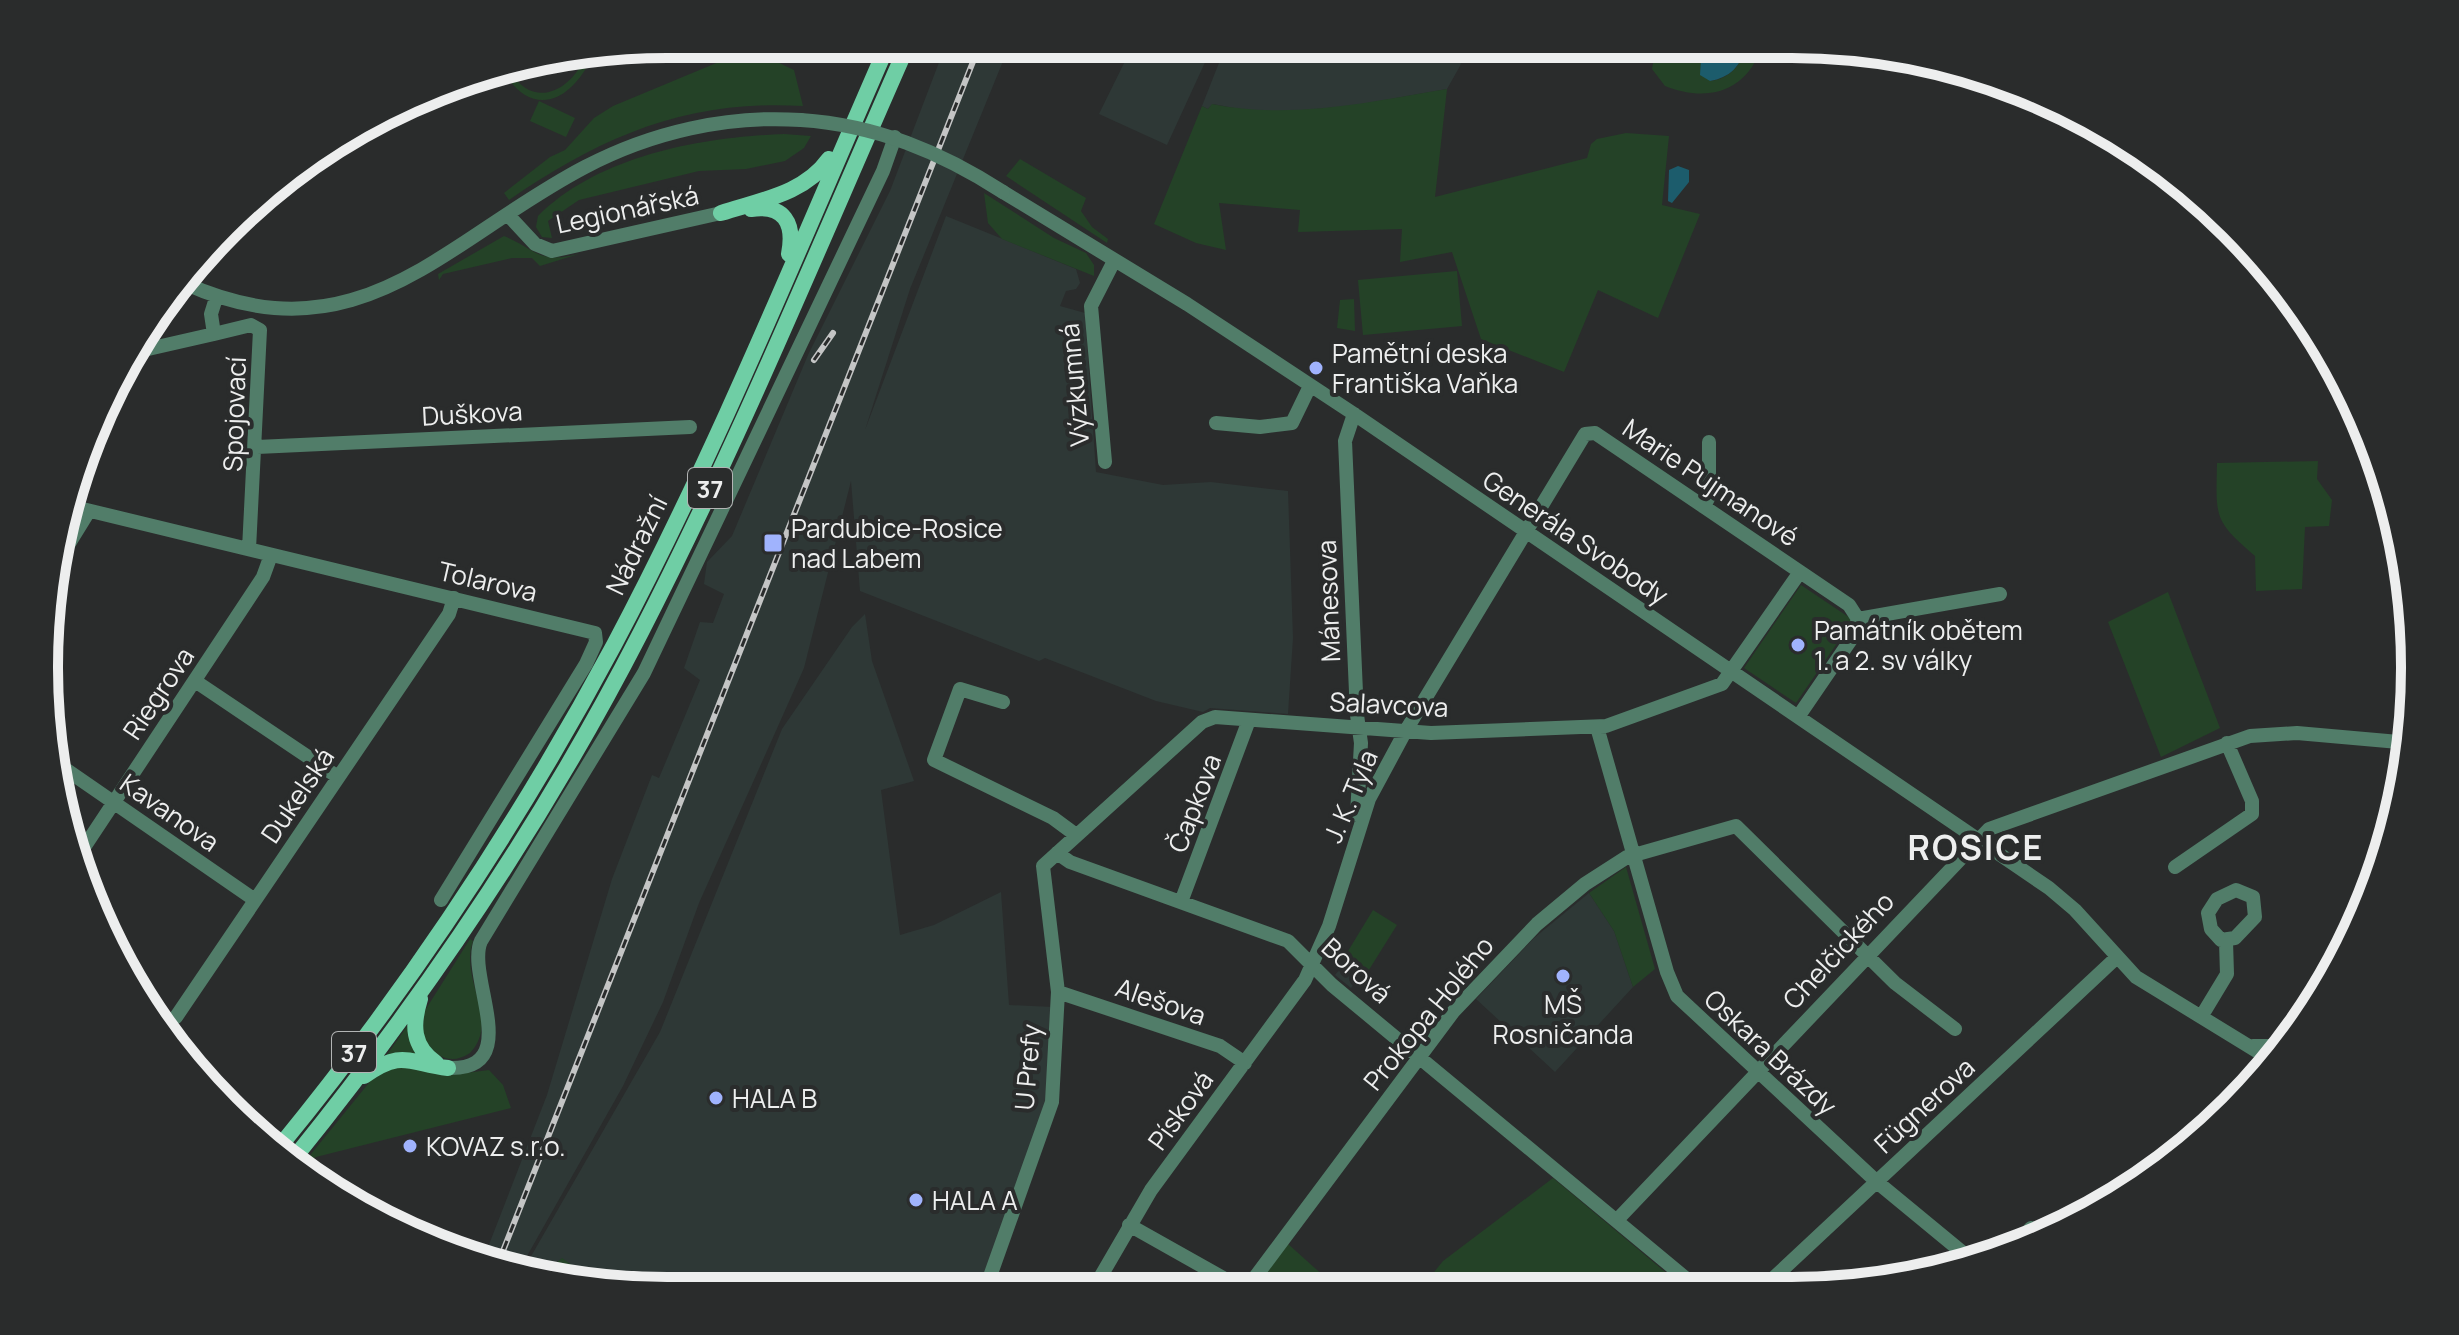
<svg xmlns="http://www.w3.org/2000/svg" width="2459" height="1335" font-family="Manrope,sans-serif">
  <style>
    .built { fill: #2e3836 }
    .green { fill: #244227 }
    .water { fill: #1c5c6c }
    .lines { fill: none; stroke-linecap: round; stroke-linejoin: round }
    .minor { stroke: #517d69; stroke-width: 14 }
    .major { stroke: #6fcea5; stroke-width: 16 }
    .rail-casing { stroke: #c4c5c5; stroke-width: 6 }
    .rail { stroke: #2a2c2c; stroke-width: 3; stroke-dasharray: 9; stroke-linecap: butt }
    .minor-bridge { stroke: #517d69; stroke-width: 14 }
    .poi-dot { fill: #a0b3fd; stroke: #2a2c2c; stroke-width: 3 }
    .labels { text-anchor: middle; dominant-baseline: central; stroke-width: 8; stroke-linejoin: round; paint-order: stroke }
    .shield { fill: #2a2c2c; stroke: #b2b4b4; stroke-width: 2 }
    .shield-label { font-size: 24px; font-weight: bold; fill: #edeeee }
    .street-label { font-size: 26px; fill: #edeeee; stroke: #2a2c2c }
    .poi-label { font-size: 26px; fill: #edeeee; stroke: #2a2c2c; text-anchor: start }
    .district-label { font-size: 34px; font-weight: bold; letter-spacing: 2px; fill: #edeeee; stroke: #2a2c2c }
    .rim { fill: none; stroke: #edeeee; stroke-width: 10 }
  </style>
  <rect width="100%" height="100%" fill="#2a2c2c"/>
  <path class="built" d="M946,44H1010L910,289L865,430L946,216L1076,269L1080,283L1076,289L1066,291L1060,306L1085,313L1096,472L1163,485L1211,482L1288,491L1293,638L1288,714L1210,708L1203,712L1156,701L1045,658L1039,661L860,591L851,481L804,668L699,903L663,1002L623,1086L518,1272L506,1270L483,1260L547,1095L612,879L652,775L659,778L700,680L684,668L700,622L713,623L724,594L704,584L707,562L732,536L808,355L890,191Z
    M1149,45H1213L1167,145L1099,114L1128,55Z
    M1226,45L1281,48L1302,45H1466L1460,66L1447,89L1351,106L1282,112L1249,111L1213,104L1208,109L1202,106Z
    M865,614L872,661L914,781L881,790L900,935L934,925L1001,892L1009,1005L1053,1007L1047,1107L983,1278L975,1289L627,1290L522,1272L660,1032L782,729L852,627Z
    M1589,893L1614,931L1633,987L1555,1072L1476,999L1534,938Z
    M1347,961L1362,974L1351,988L1335,975Z"/>
  <path class="green" d="M1656,45H1707L1701,59L1710,81C1729,79 1743,65 1745,45H1762C1748,92 1707,103 1665,86L1652,69Z
    M750,49L794,70L803,106C688,99 602,136 509,200L504,193L550,157L565,150L594,118L613,106Z
    M592,57C572,100 533,121 503,71L509,70C533,110 569,92 585,58Z
    M1447,89L1435,197L1587,158L1591,144L1597,139L1626,133L1669,136L1662,205L1700,214L1658,318L1598,290L1564,372L1481,339L1452,252L1400,262L1402,229L1298,232L1300,210L1219,203L1226,250L1196,243L1154,224L1202,106L1208,109L1212,104C1291,120 1369,102 1447,89Z
    M539,101L575,118L566,137L530,121Z
    M784,134L811,136L804,148L785,161L746,169L699,171L579,200L548,221L552,238L542,237L536,227L538,216C599,155 703,137 784,134Z
    M1020,159L1086,198L1081,211L1092,227L1108,239L1107,243L1006,176Z
    M984,193L1054,238L1086,253L1094,265V276L1002,239L988,223Z
    M504,236C538,250 537,264 579,254L540,266L532,258H512L443,274L439,280L438,274Z
    M1457,271L1462,326L1363,335L1358,280Z
    M1354,299L1355,331L1337,328L1340,300Z
    M2318,461L2317,479L2332,500L2329,526L2305,527L2302,589L2256,591L2255,556C2213,520 2216,517 2217,463Z
    M1801,585L1853,620L1796,703L1744,668Z
    M2168,592L2220,728L2161,757L2108,622Z
    M1626,867L1655,969L1633,987L1614,931L1589,893Z
    M1373,910L1397,925L1367,973L1345,956Z
    M470,939L473,941C459,980 501,1020 470,1053C450,1066 438,1056 422,1042L424,1012Z
    M408,1025L419,1055L386,1056Z
    M396,1063L450,1075L489,1070L503,1085L511,1108L316,1157L303,1164L372,1079Z
    M1553,1178L1682,1286L1422,1287L1443,1261Z
    M1287,1243L1336,1287L1254,1288Z
    M562,1258L572,1265L567,1280L557,1278L561,1269L555,1264Z"/>
  <path class="water" d="M1707,45H1745V46C1742,66 1729,78 1710,81L1700,75L1701,59Z
    M1678,166L1689,170V182L1672,203L1668,201L1669,170Z"/>
  <g class="lines">
    <path class="minor" d="M1003,192L1187,304L1354,414L2049,888L2075,910L2136,977L2273,1061
      M509,216L535,244L552,251L721,213
      M184,283C359,362 445,240 585,167C652,132 727,115 801,120
      M214,334L251,325L260,330L249,549
      M135,352L214,334L211,314L216,298
      M1354,414L1345,441L1357,715L1361,743L1357,815
      M1216,423L1260,427L1292,423L1310,386
      M257,447L690,427
      M1105,462L1091,306L1114,261
      M66,505L595,633L596,642L586,664L441,900
      M1704,507L1709,496V442
      M60,558L89,511
      M1858,619L2000,594
      M195,681L338,777
      M1003,702L960,689L934,760L1053,818L1076,835
      M1798,717L1852,638L1858,619
      M1597,727L1667,972L1677,996L1877,1182L1974,1262
      M58,764L255,900
      M1057,853L1070,862L1288,941L1332,985L1695,1286
      M79,855L263,577L271,555
      M2175,867L2252,814V801L2227,743
      M2236,890L2253,897L2255,917L2235,938L2221,940L2211,929L2208,913L2217,899Z
      M1181,902L1249,720
      M1058,992L1220,1046L1245,1063
      M176,1017L449,614L454,598
      M2201,1017L2227,974L2226,941
      M2253,1046H2284
      M448,1068C526,1071 465,976 481,941L644,673L883,171L895,137
      M1617,1220L1989,829L2250,736L2297,733L2410,743
      M1129,1225L1241,1288
      M2013,1248L2031,1228
      M988,1282L1052,1102L1058,992L1043,866L1202,722L1215,717L1431,733L1606,726L1722,684L1800,572
      M1765,1286L2116,958
      M1094,1288L1151,1190L1305,980L1329,926L1369,799L1405,732L1585,434L1595,433L1849,605L1858,619
      M1247,1288L1453,1012L1537,924L1585,884L1627,857L1736,826L1895,983L1955,1029"/>
    <path class="major" d="M751,209C784,204 795,223 789,254
      M721,213C761,200 804,194 829,159
      M420,999C412,1025 412,1046 436,1063
      M364,1076C402,1049 408,1063 448,1068
      M280,1146C407,991 520,821 614,645C717,451 800,245 888,44
      M295,1157C426,995 545,819 640,634C739,442 821,241 908,44"/>
    <g class="rail-casing">
      <path id="rail" d="M814,360L833,333
        M497,1266L980,44"/>
    </g>
    <use href="#rail" class="rail"/>
    <path class="minor-bridge" d="M801,120C876,125 941,152 1003,192"/>
  </g>
  <g class="poi-dot">
    <circle cx="1316" cy="368" r="8"/>
    <rect x="763" y="533" width="20" height="20" rx="4"/>
    <circle cx="1798" cy="645" r="8"/>
    <circle cx="1563" cy="976" r="8"/>
    <circle cx="716" cy="1098" r="8"/>
    <circle cx="410" cy="1146" r="8"/>
    <circle cx="916" cy="1200" r="8"/>
  </g>
  <g class="labels">
    <g class="shield">
      <rect x="688" y="468" width="44" height="40" rx="6"/>
      <rect x="332" y="1032" width="44" height="40" rx="6"/>
    </g>
    <g class="shield-label">
      <text x="710" y="488">37</text>
      <text x="354" y="1052">37</text>
    </g>
    <g class="street-label">
      <text transform="translate(627 209) rotate(-12)">Legionářská</text>
      <text transform="translate(1074 385) rotate(-95)">Výzkumná</text>
      <text transform="translate(472 413) rotate(-3)">Duškova</text>
      <text transform="translate(234 414) rotate(-88)">Spojovací</text>
      <text transform="translate(1711 482) rotate(34)">Marie Pujmanové</text>
      <text transform="translate(1576 537) rotate(34)">Generála Svobody</text>
      <text transform="translate(636 545) rotate(-64)">Nádražní</text>
      <text transform="translate(488 581) rotate(13)">Tolarova</text>
      <text transform="translate(1328 601) rotate(-92)">Mánesova</text>
      <text transform="translate(158 693) rotate(-56)">Riegrova</text>
      <text transform="translate(1389 704) rotate(3)">Salavcova</text>
      <text transform="translate(297 795) rotate(-56)">Dukelská</text>
      <text transform="translate(1350 796) rotate(-67)">J. K. Tyla</text>
      <text transform="translate(1194 803) rotate(-69)">Čapkova</text>
      <text transform="translate(170 812) rotate(35)">Kavanova</text>
      <text transform="translate(1838 950) rotate(-47)">Chelčického</text>
      <text transform="translate(1357 970) rotate(42)">Borová</text>
      <text transform="translate(1161 1001) rotate(19)">Alešova</text>
      <text transform="translate(1428 1013) rotate(-51)">Prokopa Holého</text>
      <text transform="translate(1771 1052) rotate(43)">Oskara Brázdy</text>
      <text transform="translate(1027 1067) rotate(-85)">U Prefy</text>
      <text transform="translate(1924 1105) rotate(-43)">Fügnerova</text>
      <text transform="translate(1180 1110) rotate(-54)">Písková</text>
    </g>
    <g class="poi-label">
      <text x="1332" y="353">Pamětní deska<tspan x="1332" dy="30">Františka Vaňka</tspan></text>
      <text x="791" y="528">Pardubice-Rosice<tspan x="791" dy="30">nad Labem</tspan></text>
      <text x="1814" y="630">Památník obětem<tspan x="1814" dy="30">1. a 2. sv války</tspan></text>
      <text x="1563" y="1004" text-anchor="middle">MŠ<tspan x="1563" dy="30">Rosničanda</tspan></text>
      <text x="732" y="1098">HALA B</text>
      <text x="426" y="1146">KOVAZ s.r.o.</text>
      <text x="932" y="1200">HALA A</text>
    </g>
    <g class="district-label">
      <text x="1976" y="847">ROSICE</text>
    </g>
  </g>
  <path d="M0 0H2459V1335H0ZM667 58H1792A609 609 0 0 1 2401 667V668A609 609 0 0 1 1792 1277H667A609 609 0 0 1 58 668V667A609 609 0 0 1 667 58Z" fill="#2a2c2c" fill-rule="evenodd"/>
  <path class="rim" d="M667 58H1792A609 609 0 0 1 2401 667V668A609 609 0 0 1 1792 1277H667A609 609 0 0 1 58 668V667A609 609 0 0 1 667 58Z"/>
</svg>
